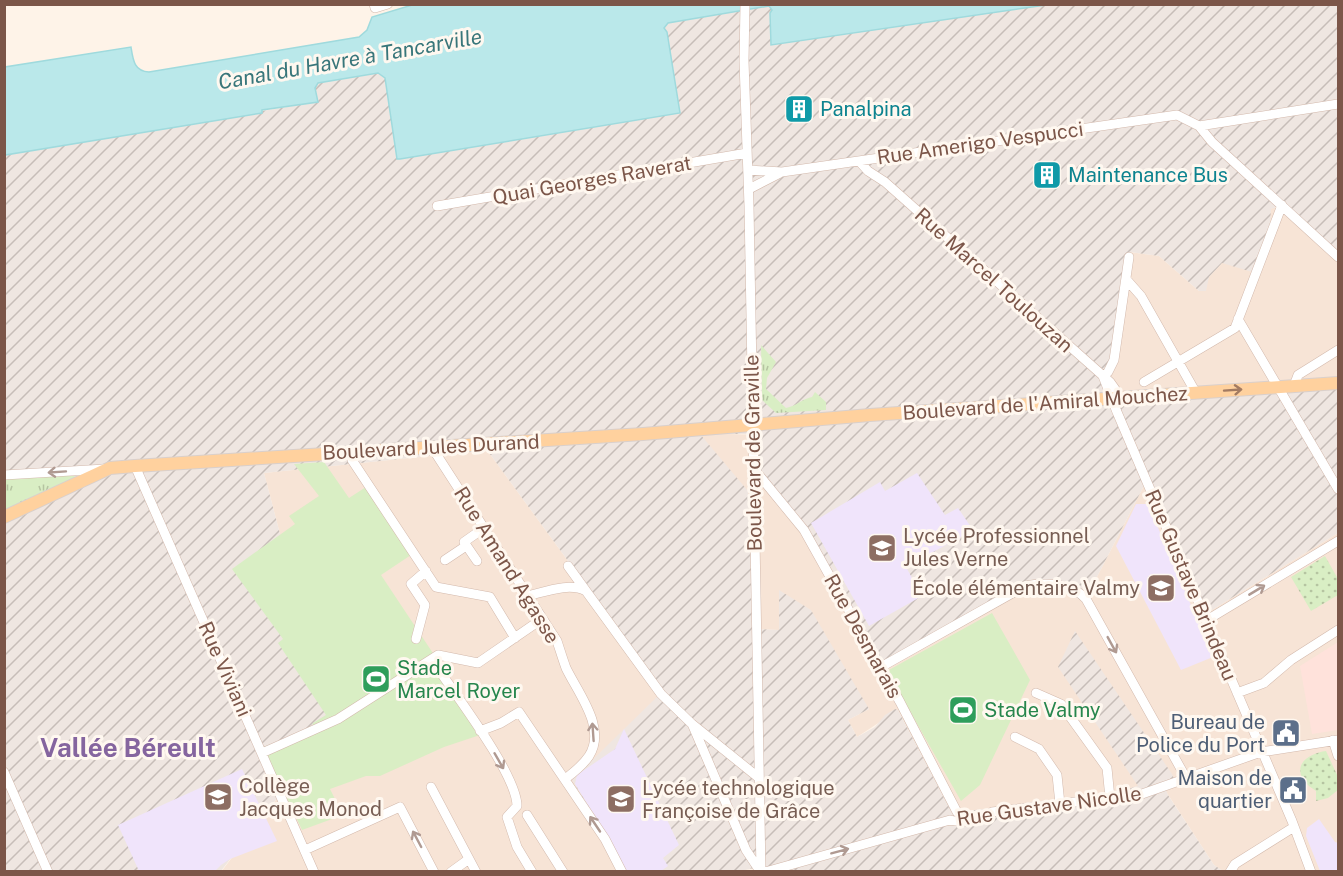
<svg xmlns="http://www.w3.org/2000/svg" width="1343" height="876" font-family="'Public Sans',sans-serif">
  <style>
    .residential { fill: #f7e4d6 }
    .commercial { fill: #ffe2db }
    .industrial { fill: url(#industrial-furrows) }
    .education { fill: #f0e4fb }
    .grass { fill: url(#grass-tufts) }
    .park { fill: url(#park-dots) }
    .pitch { fill: #d9eec4 }
    .water { fill: #bae8ea; stroke: #9fdadd; stroke-width: 1.5 }
    .lines { fill: none; stroke-linecap: round; stroke-linejoin: round }
    .minor-casing { stroke: #d3b9ac; stroke-width: 10 }
    .major-casing { stroke: #dad0cc; stroke-width: 14 }
    .minor { stroke: #fff; stroke-width: 9 }
    .major { stroke: #ffd19e; stroke-width: 12 }
    .oneway { stroke: #a37b62 }
    .oneway2 { stroke: #b09a92 }
    .labels { text-anchor: middle; dominant-baseline: central; stroke-width: 6; stroke-linejoin: round; paint-order: stroke }
    .culture-label { font-size: 20px; fill: #0d838f; stroke: #fff8f0; text-anchor: start }
    .street-label { font-size: 20px; fill: #7c5649; stroke: #fff8f0 }
    .education-label { font-size: 20px; fill: #785e54; stroke: #fff8f0; text-anchor: start }
    .leisure-label { font-size: 20px; fill: #27864d; stroke: #fff8f0; text-anchor: start }
    .service-label { font-size: 20px; fill: #4e5e75; stroke: #fff8f0; text-anchor: end }
    .water-label { font-size: 21px; font-style: italic; fill: #38767a; stroke: #fff8f0 }
    .district-label { font-size: 26px; font-weight: bold; fill: #85659f; stroke: #fff8f0 }
  </style>
  <defs>
    <pattern id="industrial-furrows" width="10" height="10" patternUnits="userSpaceOnUse" patternTransform="scale(1.5)"><rect width="10" height="10" fill="#efe6e1"/><path d="M-1 1l2-2M0 10L10 0M9 11l2-2" fill="none" stroke="#c7bdb8"/></pattern>
    <pattern id="grass-tufts" width="24" height="20" patternUnits="userSpaceOnUse" patternTransform="scale(1.5)"><rect width="24" height="20" fill="#d9eec4"/><path d="M3 7l-1-3M5 7V3M7 7l1-3M15 17l-1-3M17 17v-4M19 17l1-3" fill="none" stroke="#b5c4a1"/></pattern>
    <pattern id="park-dots" width="8" height="8" patternUnits="userSpaceOnUse" patternTransform="scale(1.5)"><rect width="8" height="8" fill="#d9eec4"/><path d="M2 2h.1M6 6h.1" fill="none" stroke="#b5c4a1" stroke-width="1.8" stroke-linecap="round"/></pattern>
  </defs>
  <rect width="100%" height="100%" fill="#fef3e8"/>
  <path class="residential" d="M1282,205L1338,257V383L1112,399L1108,371L1129,252L1159,256L1199,291L1209,277L1270,209Z
    M700,433L758,435L1015,597L1032,589L1051,588L1067,593L1084,602L1149,476L1207,613L1338,533V871H1223L1214,865L1165,790L1138,786L1116,792L952,813L898,710L857,737L848,720L869,709L779,591V630L754,629Z
    M487,450L663,691L627,871L221,872L331,728L264,473Z"/>
  <path class="commercial" d="M1338,642V730L1312,734L1300,666Z"/>
  <path class="industrial" d="M1046,4L1338,5V257L1282,205L1271,209L1270,223L1252,272L1222,263L1209,277L1206,291H1199L1159,256L1130,252L1114,360L1108,372L1112,398L1338,383V533L1207,613L1149,476L1084,602L1067,593L1051,588L1032,589L1015,597L887,668L805,526L766,480L758,466L757,434H700L748,491L754,629L779,630V590L811,610L869,709L848,720L857,737L875,727L885,715L895,709L898,710L952,813L1116,792L1138,786L1058,667L1075,631L1172,774L1177,786L1166,790L1168,795L1214,865L1223,871L766,872V865L737,872L627,871L572,780L663,691L487,450L264,473L331,728L221,871L5,872V155L262,113V111L318,102L315,87L318,83L378,73L385,78L397,158L400,159L680,113L667,33L664,28L668,23L768,6L772,10L770,14L771,45Z"/>
  <path class="education" d="M917,473L945,515L958,508L973,530L906,567L922,596L869,626L811,523L880,482L885,491Z
    M1136,504H1148L1213,657L1181,670L1116,546Z
    M624,729L679,845L663,858L668,866L661,871H626L608,837L575,784L577,775L615,749Z
    M242,769L277,841L230,859L221,865L215,871H139L118,825Z
    M1319,819L1335,842L1338,843V871H1320L1306,836L1307,828Z"/>
  <path class="grass" d="M761,345L776,362L767,378L766,389L786,408C796,406 802,399 812,397L815,392L826,402V410L776,413L762,400Z
    M44,474L75,475L74,479L5,513V476Z"/>
  <path class="park" d="M1325,556L1338,579V595L1311,611L1291,577Z
    M1326,751L1338,777V790L1328,798L1316,801V791C1312,788 1307,785 1304,781C1292,763 1311,753 1326,751Z"/>
  <path class="pitch" d="M324,462L349,498L366,487L411,555L381,575L486,733L444,747L380,776H366L330,789L343,815L302,830L263,747L311,730L313,723L326,715L278,643L283,639L232,569L295,524L289,516L319,496L294,464Z
    M992,613L1030,680L980,785L961,801L887,671Z"/>
  <path class="water" d="M412,5H1046L771,45L770,13L772,10L769,6L668,23L664,28L667,32L680,113L400,159H397L385,78L378,73L318,83L315,88L318,102L262,110V113L5,155V67L131,47C133,60 134,71 149,72L359,37L367,30L372,17Z"/>
  <g class="lines">
    <g class="minor-casing">
      <path id="minor" d="M374,4L375,8L388,4
        M745,4L744,61L749,206L761,872
        M1199,126L1338,104
        M859,161L868,171L885,182L1110,382L1115,389L1112,399
        M748,170L782,172L1177,115L1199,126L1212,142L1338,257
        M749,189L780,173
        M437,206L747,153
        M1126,279L1141,296L1196,393
        M1238,319L1338,489
        M1103,376L1117,412L1292,821L1311,872
        M1103,376L1108,372L1114,360L1129,257
        M1144,382L1235,328L1282,205
        M1294,386L1298,375L1338,350
        M431,446L557,641C560,650 563,660 566,668C578,693 607,728 589,756C583,765 573,773 565,779
        M350,451L352,460L436,587L490,597L515,638
        M135,466L314,872
        M754,469L804,530L900,702L957,812
        M4,475L105,469
        M445,560L466,546
        M477,561L464,542L484,528
        M568,566L586,591
        M527,596C545,592 569,582 586,591L661,694L692,724L759,778
        M1207,620L1338,541
        M416,639L425,605L411,584L426,571
        M432,660C452,690 517,774 517,806L507,817L517,847L532,872
        M881,667L1025,586C1044,582 1072,583 1086,599L1186,778
        M1036,693L1061,704L1107,768L1110,798
        M1237,693L1264,683L1291,660L1338,630
        M693,726L746,850L760,871
        M480,731L501,723L519,712L605,839L622,872
        M1015,737L1039,749L1057,775L1060,804
        M1333,740L1338,756
        M262,753L338,719L438,655L478,663L542,619
        M4,772L48,872
        M431,787L476,872
        M527,815L563,872
        M305,850L400,807L434,872
        M451,872L469,859
        M765,872L950,820C962,823 983,821 992,812L1142,794L1261,752L1338,740
        M1230,872L1235,864L1294,827"/>
    </g>
    <g class="major-casing">
      <path id="major" d="M4,517L110,468L135,466L643,434L870,415L1338,383"/>
    </g>
    <use href="#minor" class="minor"/>
    <use href="#major" class="major"/>
  </g>
  <defs><path id="oneway-shaft" d="M-6 0H5M1.5-3L5.5 0L1.5 3" fill="none" stroke-width="1.6" stroke-linecap="round" stroke-linejoin="round" transform="scale(1.5)"/></defs>
  <use class="oneway" href="#oneway-shaft" transform="translate(1233 390) rotate(-4)"/>
  <g class="oneway2">
    <use href="#oneway-shaft" transform="translate(57 472) rotate(176)"/>
    <use href="#oneway-shaft" transform="translate(1257 590) rotate(-31)"/>
    <use href="#oneway-shaft" transform="translate(1112 645) rotate(61)"/>
    <use href="#oneway-shaft" transform="translate(593 732) rotate(-94)"/>
    <use href="#oneway-shaft" transform="translate(499 761) rotate(60)"/>
    <use href="#oneway-shaft" transform="translate(595 824) rotate(-124)"/>
    <use href="#oneway-shaft" transform="translate(417 839) rotate(-118)"/>
    <use href="#oneway-shaft" transform="translate(840 851) rotate(-15)"/>
  </g>
  <defs>
    <g id="building-square" transform="scale(1.5)"><rect x="-9" y="-9" width="18" height="18" rx="4" fill="#0f9aa8" stroke="#fff8f0"/><path d="M-4-6H4V6H1V3H-1V6H-4ZM-2.5-4.3h1.7v1.8h-1.7ZM.8-4.3h1.7v1.8H.8ZM-2.5-1h1.7V.8h-1.7ZM.8-1h1.7V.8H.8Z" fill="#fff"/></g>
    <g id="school-square" transform="scale(1.5)"><rect x="-9" y="-9" width="18" height="18" rx="4" fill="#8d6e63" stroke="#fff8f0"/><path d="M0-5L7-2L0 1L-7-2ZM-4 1L0 2.5L4 1V4Q0 6-4 4Z" fill="#fff"/></g>
    <g id="stadium-square" transform="scale(1.5)"><rect x="-9" y="-9" width="18" height="18" rx="4" fill="#2e9e5b" stroke="#fff8f0"/><path d="M0-5a6.5 5 0 1 0 0 10a6.5 5 0 1 0 0-10ZM-3.5-1.8h7v3.6h-7Z" fill="#fff"/></g>
    <g id="civic-square" transform="scale(1.5)"><rect x="-9" y="-9" width="18" height="18" rx="4" fill="#5c6f8a" stroke="#fff8f0"/><path d="M-.6-6.5H3V-4.5H.6V-3L4-1V1h2V6H-6V1h2V-1L-.6-3ZM-1.2 2.5V6h2.4V2.5Z" fill="#fff"/></g>
  </defs>
  <g fill-rule="evenodd">
    <use href="#building-square" x="799" y="109"/>
    <use href="#building-square" x="1047" y="175"/>
    <use href="#school-square" x="882" y="548"/>
    <use href="#school-square" x="1161" y="588"/>
    <use href="#stadium-square" x="376" y="679"/>
    <use href="#stadium-square" x="963" y="710"/>
    <use href="#civic-square" x="1286" y="733"/>
    <use href="#civic-square" x="1293" y="790"/>
    <use href="#school-square" x="218" y="797"/>
    <use href="#school-square" x="621" y="799"/>
  </g>
  <g class="labels">
    <g class="culture-label">
      <text x="820" y="109">Panalpina</text>
      <text x="1068" y="175">Maintenance Bus</text>
    </g>
    <g class="street-label">
      <text transform="translate(980 143) rotate(-8)">Rue Amerigo Vespucci</text>
      <text transform="translate(592 180) rotate(-10)">Quai Georges Raverat</text>
      <text transform="translate(994 280) rotate(42)">Rue Marcel Toulouzan</text>
      <text transform="translate(1045 403) rotate(-4)">Boulevard de l'Amiral Mouchez</text>
      <text transform="translate(431 447) rotate(-3)">Boulevard Jules Durand</text>
      <text transform="translate(753 453) rotate(-91)">Boulevard de Graville</text>
      <text transform="translate(507 565) rotate(58)">Rue Amand Agasse</text>
      <text transform="translate(1191 585) rotate(67)">Rue Gustave Brindeau</text>
      <text transform="translate(863 636) rotate(61)">Rue Desmarais</text>
      <text transform="translate(225 669) rotate(66)">Rue Viviani</text>
      <text transform="translate(1049 806) rotate(-8)">Rue Gustave Nicolle</text>
    </g>
    <g class="education-label">
      <text x="903" y="536">Lycée Professionnel<tspan x="903" dy="23">Jules Verne</tspan></text>
      <text x="1140" y="588" text-anchor="end">École élémentaire Valmy</text>
      <text x="239" y="786">Collège<tspan x="239" dy="23">Jacques Monod</tspan></text>
      <text x="642" y="788">Lycée technologique<tspan x="642" dy="23">Françoise de Grâce</tspan></text>
    </g>
    <g class="leisure-label">
      <text x="397" y="668">Stade<tspan x="397" dy="23">Marcel Royer</tspan></text>
      <text x="984" y="710">Stade Valmy</text>
    </g>
    <g class="service-label">
      <text x="1265" y="722">Bureau de<tspan x="1265" dy="23">Police du Port</tspan></text>
      <text x="1272" y="778">Maison de<tspan x="1272" dy="23">quartier</tspan></text>
    </g>
    <g class="water-label">
      <text transform="translate(350 59) rotate(-10)">Canal du Havre à Tancarville</text>
    </g>
    <g class="district-label">
      <text x="128" y="747">Vallée Béreult</text>
    </g>
  </g>
  <rect width="1343" height="876" fill="none" stroke="#7c5649" stroke-width="12"/>
</svg>
